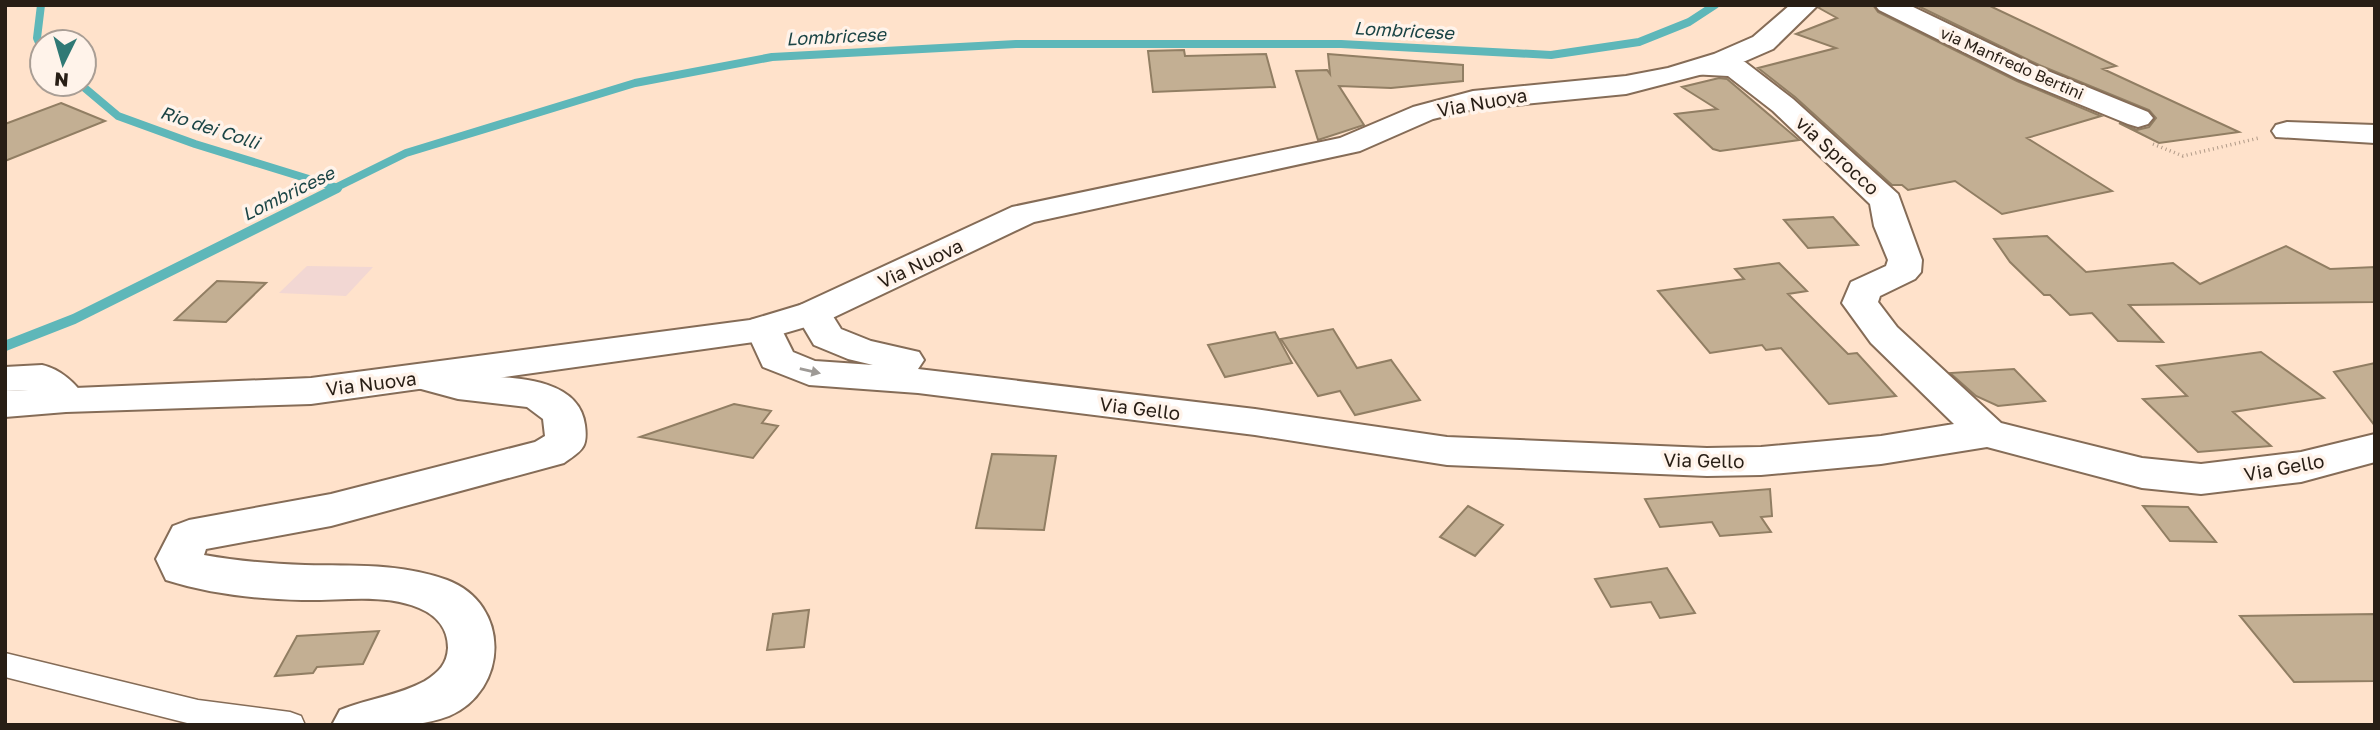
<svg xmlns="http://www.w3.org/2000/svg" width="2380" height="730" font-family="'Golos Text',sans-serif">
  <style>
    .industrial { fill: #f2d7d3 }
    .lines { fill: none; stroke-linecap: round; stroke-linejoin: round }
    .stream-far1 { stroke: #5eb7b9; stroke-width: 8 }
    .stream { stroke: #5eb7b9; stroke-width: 10 }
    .building { fill: #c3af93; stroke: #917e63; stroke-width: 2 }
    .service-casing { stroke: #856c57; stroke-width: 3 }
    .minor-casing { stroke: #856c57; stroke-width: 4 }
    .tertiary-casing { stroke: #856c57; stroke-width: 4 }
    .path { stroke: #af9987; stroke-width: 3.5; stroke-dasharray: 1 3.5; stroke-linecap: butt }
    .service { fill: #fff; fill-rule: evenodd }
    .minor { fill: #fff; fill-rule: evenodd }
    .tertiary { fill: #fff; fill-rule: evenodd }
    .oneway { fill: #9e9a96 }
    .labels { text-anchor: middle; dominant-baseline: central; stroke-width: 7; stroke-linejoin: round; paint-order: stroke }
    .far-street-label { font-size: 16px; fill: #281e15; stroke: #fff3ea }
    .far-water-label { font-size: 18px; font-style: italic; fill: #1a4445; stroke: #fff3ea }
    .street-label { font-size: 19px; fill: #281e15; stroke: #fff3ea }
  </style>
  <rect width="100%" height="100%" fill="#ffe2cb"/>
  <path class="industrial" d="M307,266L373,267L346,296L279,293Z"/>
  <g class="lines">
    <path class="stream-far1" d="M41,5L37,38L42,49
      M80,84L118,116L195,144L338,188
      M333,189L406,153L635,83L772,57L1016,44H1341L1551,55L1639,42L1689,22L1715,5"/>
    <path class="stream" d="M5,346L74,319L337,188"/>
  </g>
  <path class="building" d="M1821,5H1873L1878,12L2017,81L2101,116L2027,138L2112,191L2002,214L1955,181L1908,190L1902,185H1892L1795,97L1758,68L1836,48L1796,34L1837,18L1819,8Z
    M1916,5H1988L2116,66L2103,69L2239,132L2159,143L2119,123L2137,130L2149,127L2156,118L2149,110L2039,65Z
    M1184,50L1185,56L1266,54L1275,87L1153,92L1148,51Z
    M1328,54L1463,65V81L1391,88L1339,86L1364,125L1318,140L1296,71L1327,70L1330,74Z
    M1719,78L1727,79L1799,140L1720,151L1713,149L1675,114L1717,109L1682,87Z
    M61,103L105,121L5,161V124Z
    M1833,217L1858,245L1808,248L1784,220Z
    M2047,236L2086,272L2173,263L2200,284L2286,246L2330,269L2375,267V302L2129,305L2163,342L2118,341L2092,313L2070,315L2050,295H2044L2010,262L1994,239Z
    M1779,263L1807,291L1788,294L1848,354L1857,353L1896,396L1829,404L1781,348L1766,350L1762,345L1710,353L1658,291L1744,279L1735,269Z
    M217,281L266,283L226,322L175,320Z
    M1333,329L1357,368L1391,360L1420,400L1355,415L1340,391L1318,396L1281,339Z
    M1275,332L1292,363L1225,377L1208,345Z
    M2261,352L2324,398L2233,412L2271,446L2198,452L2143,399L2187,396L2157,366Z
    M2375,363V426L2334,372Z
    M2014,369L2045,401L1998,406L1976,396L1950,373Z
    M734,404L771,411L762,423L778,426L753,458L640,437Z
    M992,454L1056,456L1044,530L976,528Z
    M1770,489L1772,516L1761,517L1771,532L1720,536L1712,522L1660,527L1645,499Z
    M1468,506L1503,525L1475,556L1440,537Z
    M2143,506L2188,507L2216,542L2170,541Z
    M1667,568L1695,613L1660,618L1651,602L1611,607L1595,579Z
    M809,610L804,647L767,650L773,614Z
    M2375,614V681L2294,682L2240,616Z
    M379,631L363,664L317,667L313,673L275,676L297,636Z"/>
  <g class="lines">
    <g class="service-casing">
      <path id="service" d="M5,653L198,700L290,712L301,716L305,725H195L5,677Z"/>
    </g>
    <g class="minor-casing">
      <path id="minor" d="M1875,5H1909L2038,67L2148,112L2153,118L2148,124L2138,127L2128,124L2018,79L1879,10Z
        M1700,60L1745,62L1793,99L1898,194L1922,260L1921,272L1915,279L1880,296L1878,302L1897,327L2001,423L2142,458L2201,464L2301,452L2375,434V462L2301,482L2201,494L2142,488L1987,447L1881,464L1761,475L1707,476L1447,465L1255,435L918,393L809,385L763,367L745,328L751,320L764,317L777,320L793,352L815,361L873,365L848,359L814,345L795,313L800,305L813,302L826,305L841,329L871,341L919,352L924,360L918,369L1255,409L1447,437L1707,448L1761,447L1881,436L1954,424L1871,343L1842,303L1851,282L1886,266L1888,260L1874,226L1870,204L1773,111L1728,76L1690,74L1686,68L1690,62Z
        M2287,122L2375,125V143L2276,137L2272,131L2276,125Z
        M42,365C60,369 76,383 86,399L80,408C57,414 49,405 33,390L5,391V367Z
        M424,365C436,368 448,372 461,374C499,379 578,372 585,425C588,448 582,450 564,463L331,526L206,549L204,555C237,561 271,564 305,565C353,566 401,563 447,580C511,604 509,690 449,716C413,730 370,725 332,725L340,710C367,699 400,695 425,681C439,672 447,664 448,648C448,628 436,615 419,608C385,593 338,601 302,600C257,599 210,594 166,580L156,559L173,526L189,520L331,494L535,442L545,436L543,419L527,407L458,399L410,386L405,377L410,368Z"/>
    </g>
    <g class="tertiary-casing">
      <path id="tertiary" d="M1790,5H1818L1773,49L1734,66L1626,94L1474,109L1433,119L1360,151L1034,222L826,321L754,342L311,404L66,412L5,417V391L311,378L750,320L800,305L1012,207L1340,138L1413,107L1473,91L1626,76L1668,68L1714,54L1753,37Z"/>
    </g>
    <path class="path" d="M2153,144L2183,156L2259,138"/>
    <use href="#service" class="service"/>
    <use href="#minor" class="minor"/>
    <use href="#tertiary" class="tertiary"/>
  </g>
  <defs><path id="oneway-solid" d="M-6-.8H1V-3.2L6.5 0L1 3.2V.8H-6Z" transform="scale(1.75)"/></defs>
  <use class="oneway" href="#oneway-solid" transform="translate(810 371) rotate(13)"/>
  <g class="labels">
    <g class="far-street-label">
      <text transform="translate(2012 63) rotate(24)">via Manfredo Bertini</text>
    </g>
    <g class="far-water-label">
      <text transform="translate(1404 30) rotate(3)">Lombricese</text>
      <text transform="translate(836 36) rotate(-3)">Lombricese</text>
      <text transform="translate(210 127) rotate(18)">Rio dei Colli</text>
      <text transform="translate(288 193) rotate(-26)">Lombricese</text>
    </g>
    <g class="street-label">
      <text transform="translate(1482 102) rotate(-10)">Via Nuova</text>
      <text transform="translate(1838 155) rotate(43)">via Sprocco</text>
      <text transform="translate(920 263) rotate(-25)">Via Nuova</text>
      <text transform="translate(371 383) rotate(-7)">Via Nuova</text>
      <text transform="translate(1140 408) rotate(7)">Via Gello</text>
      <text transform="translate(1704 460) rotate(1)">Via Gello</text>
      <text transform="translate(2284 467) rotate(-10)">Via Gello</text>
    </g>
  </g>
  <rect width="2380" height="730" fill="none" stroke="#281e15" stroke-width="14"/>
  <g transform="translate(63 63) rotate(185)"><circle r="33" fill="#fff3ea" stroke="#a99e95" stroke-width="2"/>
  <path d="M0-5L12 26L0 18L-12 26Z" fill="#307975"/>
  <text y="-10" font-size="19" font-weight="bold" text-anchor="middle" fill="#281e15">N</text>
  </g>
</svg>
